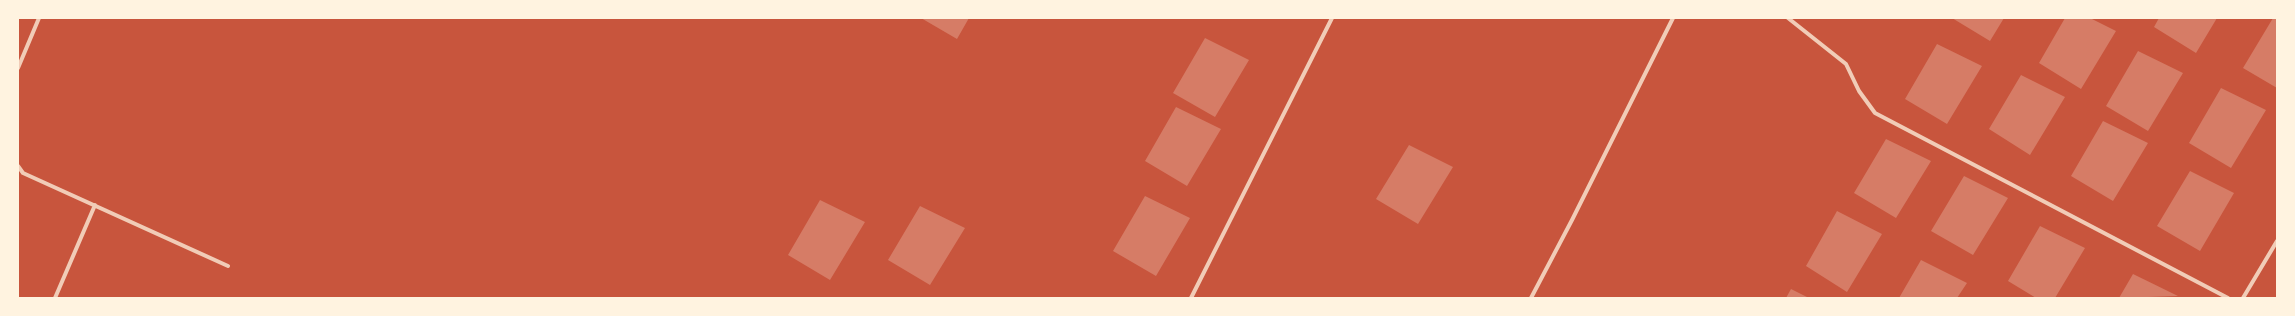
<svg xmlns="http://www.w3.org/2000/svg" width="2295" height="316" font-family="Inter,sans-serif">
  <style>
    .building { fill: #d67c66 }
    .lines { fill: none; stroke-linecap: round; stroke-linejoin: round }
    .minor { stroke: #f1ccb7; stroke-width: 4 }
  </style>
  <rect width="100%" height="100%" fill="#c8553d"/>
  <path class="building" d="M921,18H969L957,39Z
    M1952,18H2004L1990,41Z
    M2065,18H2090L2116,31L2081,89L2039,63Z
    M2159,18H2217L2196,53L2154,27Z
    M2273,18H2277V88L2243,68Z
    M1205,38L1249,60L1215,117L1173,93Z
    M1937,44L1982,66L1947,124L1905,99Z
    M2138,51L2183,73L2148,131L2106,106Z
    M2021,75L2065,97L2030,155L1989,129Z
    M2221,88L2266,110L2231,168L2189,143Z
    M1176,107L1221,129L1187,186L1145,161Z
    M2103,121L2148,143L2113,201L2071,176Z
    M1886,139L1931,161L1896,218L1854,193Z
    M1409,145L1453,167L1418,224L1376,199Z
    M2190,171L2234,193L2200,251L2157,226Z
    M1964,176L2008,198L1973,255L1931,231Z
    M1145,196L1190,218L1156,276L1113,251Z
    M820,200L865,222L830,280L788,255Z
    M920,206L965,228L930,285L888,260Z
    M1837,211L1882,234L1847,292L1806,266Z
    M2040,226L2085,248L2055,298H2036L2008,281Z
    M1921,260L1967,283L1957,298H1899Z
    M2133,274L2178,296L2119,298Z
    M1791,289L1809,298H1786Z"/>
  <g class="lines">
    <path class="minor" d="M1788,18L1846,64L1859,91L1875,113L2228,298
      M18,68L39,18
      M18,166L23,173L228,266
      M55,298L95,205
      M1191,298L1332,18
      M1531,298L1572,220L1673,18
      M2243,298L2277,241"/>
  </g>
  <rect width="2295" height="316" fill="none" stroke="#fff3e0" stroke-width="38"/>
</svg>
